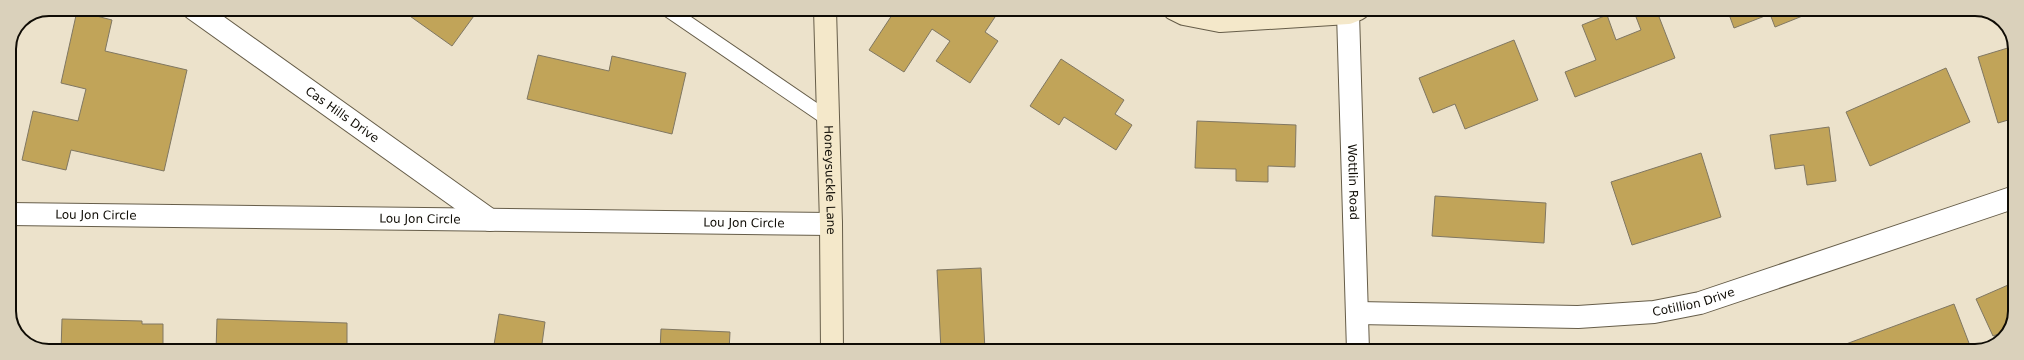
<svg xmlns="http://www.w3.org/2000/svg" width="2024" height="360" font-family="'DejaVu Sans',sans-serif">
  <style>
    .building { fill: #c1a459; stroke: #807762 }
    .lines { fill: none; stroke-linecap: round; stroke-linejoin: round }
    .lane-casing { stroke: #665d49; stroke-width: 16 }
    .street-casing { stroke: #665d49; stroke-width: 24 }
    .secondary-casing { stroke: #665d49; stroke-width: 24 }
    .lane { stroke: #fff; stroke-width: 14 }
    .street { stroke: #fff; stroke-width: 22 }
    .secondary { stroke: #f4e8ca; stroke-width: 22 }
    .labels { text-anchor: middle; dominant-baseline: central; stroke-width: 3; stroke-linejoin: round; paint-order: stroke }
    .street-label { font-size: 12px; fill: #0f0c05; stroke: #ece2cb }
    .rim { fill: none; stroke: #0f0c05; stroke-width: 2 }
  </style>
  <rect width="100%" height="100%" fill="#ece2cb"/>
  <path class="building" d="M372,9H382L379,14Z
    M400,9H479L452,46Z
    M896,9H991L997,14L985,32L998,41L970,83L936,61L950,41L932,29L904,72L869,50Z
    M1633,9H1656L1675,58L1575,97L1565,72L1596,60L1582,25L1607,15L1616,40L1641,30Z
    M1727,9H1820L1775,27L1770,14L1734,28Z
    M77,11L112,20L105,51L187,70L164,171L71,150L66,170L22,160L33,111L78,121L86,89L61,83Z
    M1514,40L1538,100L1465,129L1455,104L1433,113L1419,78Z
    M2011,47L2015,60V118L1998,123L1978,57Z
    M538,55L609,71L612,56L686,73L672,134L527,99Z
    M1061,59L1124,100L1115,114L1132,125L1116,150L1064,117L1059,125L1030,106Z
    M1946,68L1970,122L1870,166L1846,112Z
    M1197,121L1296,125L1295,167L1268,166V182L1236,181V169L1195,168Z
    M1829,127L1836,181L1807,185L1804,165L1775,169L1770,135Z
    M1701,153L1721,217L1632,245L1611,182Z
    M1435,196L1546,203L1544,243L1432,236Z
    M981,268L985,351H941L937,270Z
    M2015,282V317L2008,330L1993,336L1976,299Z
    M1954,304L1972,351H1849L1846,344Z
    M499,314L545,322L541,351H493Z
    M62,319L142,321V324H163V351H61Z
    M217,319L347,323V351H216Z
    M661,329L730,332L729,351H660Z"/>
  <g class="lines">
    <g class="lane-casing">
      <path id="lane" d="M667,9L828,119"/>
    </g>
    <g class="street-casing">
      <g id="street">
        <path id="s1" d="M194,9L490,220"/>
        <path id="s2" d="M1348,13L1358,351"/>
        <path id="s3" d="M9,214L831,224"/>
        <path id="s4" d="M1357,313L1578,317L1654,312L1700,303L2015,197"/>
      </g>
    </g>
    <g class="secondary-casing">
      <g id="secondary">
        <path id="s5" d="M825,9L831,224L832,351"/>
        <path d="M1174,9L1184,14L1220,21L1348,13L1358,9"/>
      </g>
    </g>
    <use href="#lane" class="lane"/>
    <use href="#street" class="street"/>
    <use href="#secondary" class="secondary"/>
  </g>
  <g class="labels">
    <g class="street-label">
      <text stroke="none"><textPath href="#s1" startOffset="182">Cas Hills Drive</textPath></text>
      <text stroke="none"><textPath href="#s5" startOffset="171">Honeysuckle Lane</textPath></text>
      <text stroke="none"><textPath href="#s2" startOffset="169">Wottlin Road</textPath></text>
      <text stroke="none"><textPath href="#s3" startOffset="87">Lou Jon Circle</textPath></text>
      <text stroke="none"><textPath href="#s3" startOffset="411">Lou Jon Circle</textPath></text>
      <text stroke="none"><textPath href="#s3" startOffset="735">Lou Jon Circle</textPath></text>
      <text stroke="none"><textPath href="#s4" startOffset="338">Cotillion Drive</textPath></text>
    </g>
  </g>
  <path d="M0 0H2024V360H0ZM49 16H1975A33 33 0 0 1 2008 49V311A33 33 0 0 1 1975 344H49A33 33 0 0 1 16 311V49A33 33 0 0 1 49 16Z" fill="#dad1bb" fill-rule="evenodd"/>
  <path class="rim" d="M49 16H1975A33 33 0 0 1 2008 49V311A33 33 0 0 1 1975 344H49A33 33 0 0 1 16 311V49A33 33 0 0 1 49 16Z"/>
</svg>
